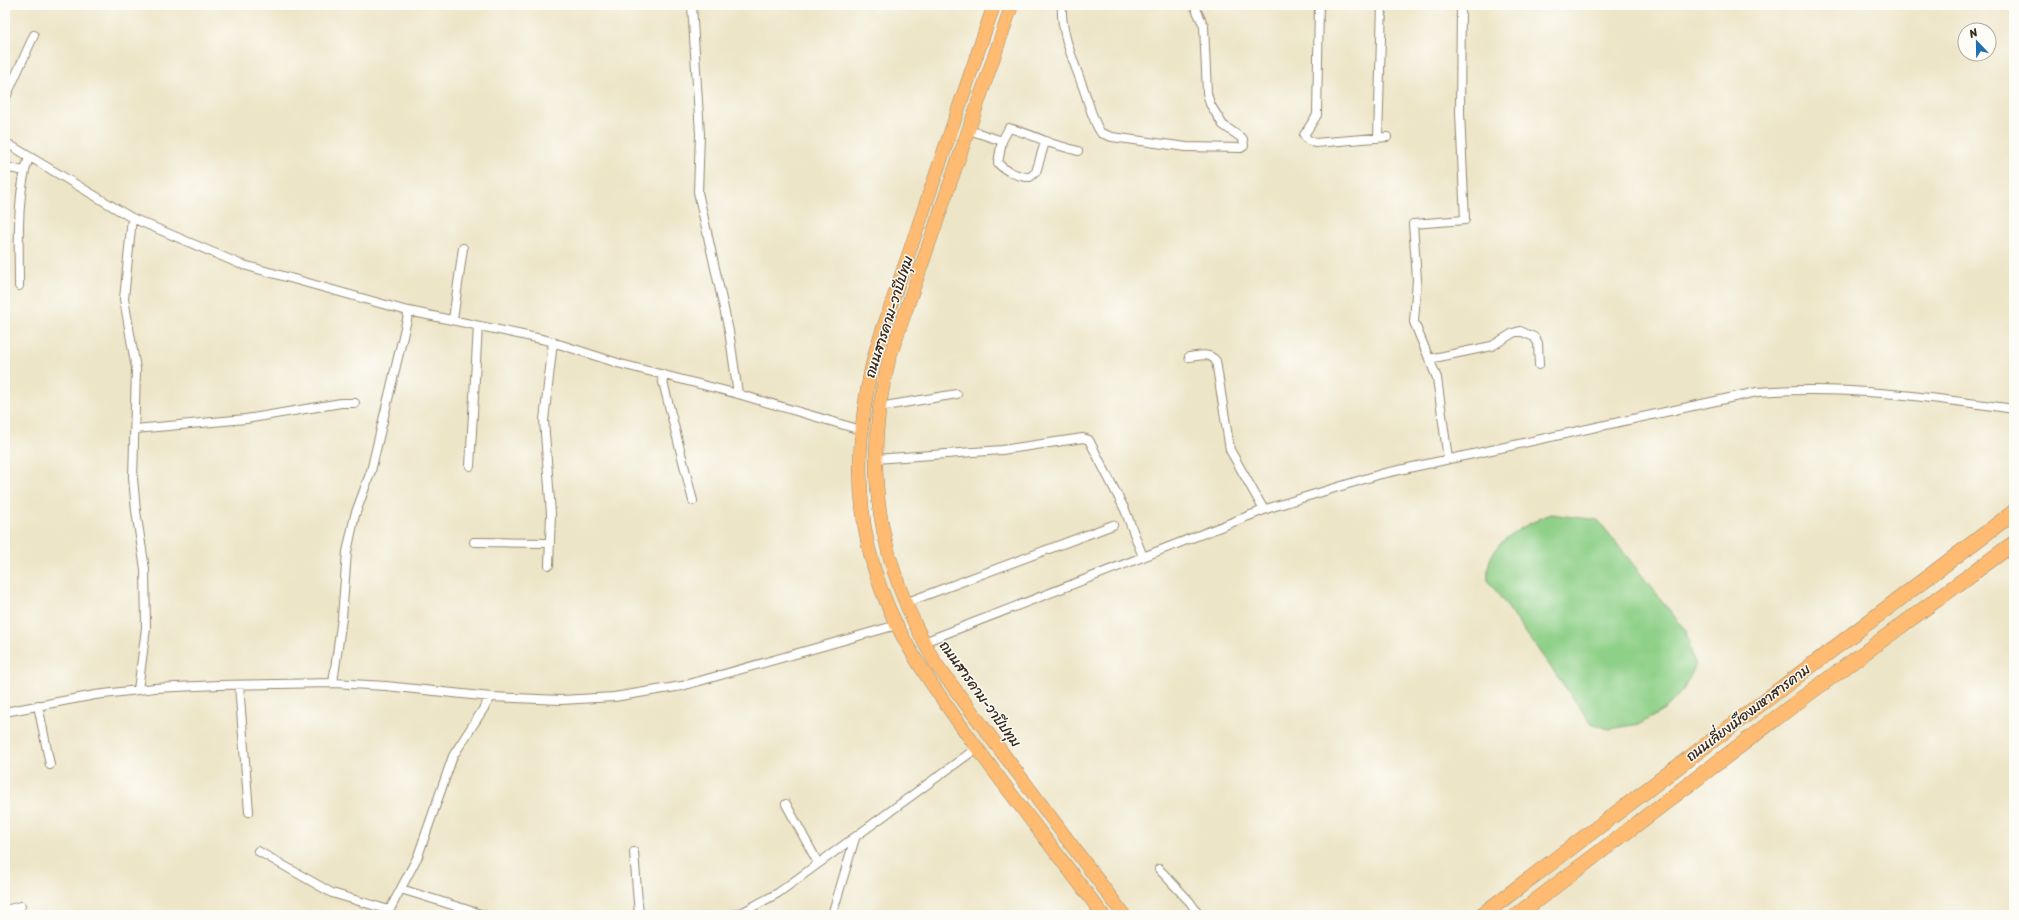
<svg xmlns="http://www.w3.org/2000/svg" width="2019" height="920" font-family="Sriracha,'Playpen Sans Thai',sans-serif">
  <style>
    .green { fill: #8fd088; stroke: #657d53 }
    .lines { fill: none; stroke-linecap: round; stroke-linejoin: round }
    .street-casing { stroke: #948872; stroke-width: 10 }
    .primary-casing { stroke: #948872; stroke-width: 14 }
    .highway-casing { stroke: #948872; stroke-width: 16 }
    .street { stroke: #fff; stroke-width: 8 }
    .primary { stroke: #febb71; stroke-width: 13 }
    .highway { stroke: #febb71; stroke-width: 15 }
    .labels { text-anchor: middle; dominant-baseline: central; stroke-width: 3; stroke-linejoin: round; paint-order: stroke }
    .street-label { font-size: 14px; fill: #3b2a1e; stroke: #fdfcf7 }
  </style>
  <rect width="100%" height="100%" fill="#fdfcf7"/>
  <filter id="ink" filterUnits="userSpaceOnUse"><feTurbulence type="fractalNoise" baseFrequency=".025" numOctaves="2"/><feDisplacementMap in="SourceGraphic" scale="8" xChannelSelector="R" yChannelSelector="G"/><feConvolveMatrix kernelMatrix="1 2 1 2 8 2 1 2 1" color-interpolation-filters="sRGB"/></filter>
  <filter id="wash" filterUnits="userSpaceOnUse"><feTurbulence type="fractalNoise" baseFrequency=".012" numOctaves="4" result="noise"/><feDisplacementMap in="SourceGraphic" scale="16" xChannelSelector="R" yChannelSelector="G"/><feGaussianBlur stdDeviation="0.9" result="paint"/><feColorMatrix in="noise" values="0 0 0 0 0 0 0 0 0 0 0 0 0 0 0 0 0 1.4 0 .05"/><feComposite in="paint" operator="in"/></filter>
  <g filter="url(#wash)">
    <rect width="100%" height="100%" fill="#ede5c7"/>
    <path class="green" d="M1550,514L1598,520L1686,631L1695,667L1683,690L1664,710L1640,724L1608,729L1591,723L1488,580C1484,542 1521,528 1550,514Z"/>
  </g>
  <g filter="url(#ink)">
    <g class="lines">
      <g class="street-casing">
        <path id="street" d="M692,5L700,134L698,192L729,331L738,394
          M1062,5C1060,35 1077,68 1086,96C1090,108 1094,123 1101,133L1112,137L1186,147L1241,148L1244,146L1243,139L1223,125L1210,104L1207,93L1204,26L1194,5
          M1319,5L1317,115L1304,135L1308,140L1315,143L1387,137
          M5,99L34,35
          M969,130L1002,141
          M1378,138L1382,5
          M5,142L132,218L240,264L404,310L546,340L621,364L738,394L861,430
          M1045,142L1036,172L1030,177C1021,178 1003,170 998,163L1002,141L1009,128C1023,132 1036,137 1050,143L1078,151
          M5,167L24,171
          M132,218L124,299L136,369L133,478L136,511L145,569L146,628L138,690
          M19,286C19,247 16,194 29,157
          M453,320L463,248
          M1189,357C1199,356 1209,352 1216,361L1230,450L1264,510
          M1429,359L1492,346L1513,333L1520,331L1534,337L1538,343L1539,365
          M661,374L693,501
          M879,407L957,394
          M135,429L246,419L341,403H355
          M875,459L1002,450L1083,438L1089,440L1125,510L1143,557
          M1448,459L1437,378L1414,322L1417,279L1413,224L1465,220L1460,113L1461,5
          M470,466L478,326
          M474,542L550,543
          M549,565L551,514L544,420L553,342
          M905,603L1113,525
          M924,642L1269,508L1381,474L1757,392C1843,385 1929,397 2014,409
          M333,683L342,618L347,552L355,515L371,471L409,311
          M239,685L249,812
          M38,705L50,765
          M5,712L95,695L155,688L219,685L333,683L386,686L491,697L561,700L614,697L682,686L897,625
          M786,804L818,863
          M258,851L332,893L389,910
          M634,852L639,915
          M1159,869L1190,902L1199,915
          M401,889L484,915
          M5,910L21,906
          M387,915L418,856L453,756L491,697
          M732,915L745,911L778,893L977,748
          M832,915L855,838"/>
      </g>
      <g class="primary-casing">
        <path id="primary" d="M994,5L876,349C856,427 852,512 881,589C900,641 932,685 964,730C1009,793 1057,853 1103,915
          M1012,5L890,356C860,467 879,566 936,664L1124,915"/>
      </g>
      <g class="highway-casing">
        <path id="highway" d="M1482,915L2014,512
          M1517,915L1804,697L2014,543"/>
      </g>
      <use href="#street" class="street"/>
      <use href="#primary" class="primary"/>
      <use href="#highway" class="highway"/>
    </g>
  </g>
  <g class="labels">
    <g class="street-label">
      <text transform="translate(889 317) rotate(-72)">ถนนสารคาม-วาปีปทุม</text>
      <text transform="translate(980 694) rotate(54)">ถนนสารคาม-วาปีปทุม</text>
      <text transform="translate(1748 713) rotate(-37)">ถนนเลี่ยงเมืองมหาสารคาม</text>
    </g>
  </g>
  <rect width="2019" height="920" fill="none" stroke="#fdfcf7" stroke-width="20"/>
  <g transform="translate(1977 42) rotate(338)"><circle r="19" fill="#fdfcf7" stroke="#afa8a0"/>
  <path d="M0-3L7 15L0 10L-7 15Z" fill="#1f6fb2"/>
  <text y="-6" font-size="11" font-weight="bold" text-anchor="middle" fill="#3b2a1e">N</text>
  </g>
</svg>
